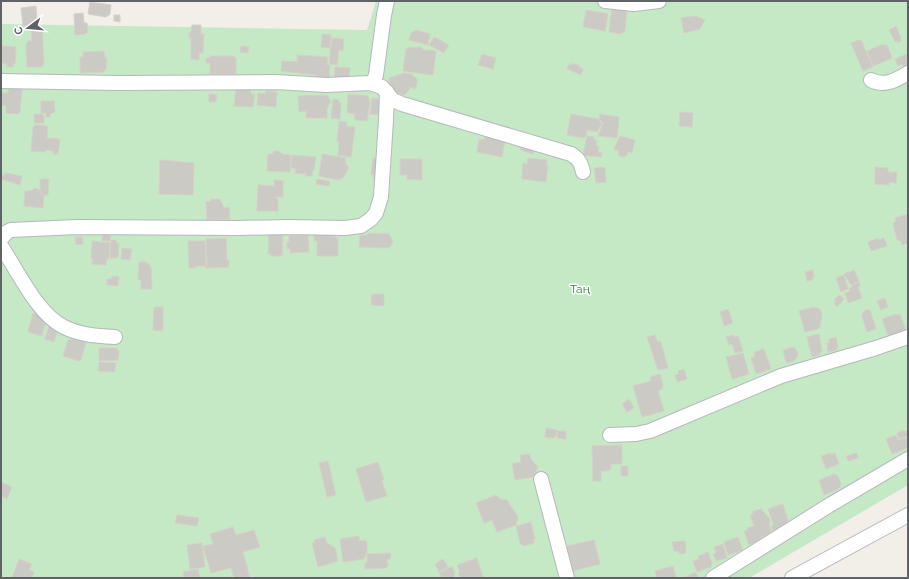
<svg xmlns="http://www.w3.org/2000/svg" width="909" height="579" font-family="Raleway,sans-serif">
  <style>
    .green { fill: #c5e8c5 }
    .building { fill: #cccac5; stroke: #d6d1c6 }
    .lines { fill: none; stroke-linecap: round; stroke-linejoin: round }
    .street-casing { stroke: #b5b8bc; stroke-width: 16 }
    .street { stroke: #fff; stroke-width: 14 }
    .labels { text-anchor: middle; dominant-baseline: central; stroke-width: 3; stroke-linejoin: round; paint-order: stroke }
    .park-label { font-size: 12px; fill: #348238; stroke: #fff }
  </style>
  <rect width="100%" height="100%" fill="#f1efe8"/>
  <path class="green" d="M376,1H908V485L749,578H1V24L367,30Z"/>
  <path class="building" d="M90,2L111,5L110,14L106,17L88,14Z
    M36,6L37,22H34V25L23,26L21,8Z
    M612,6L627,8L625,31L620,34L609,32Z
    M586,10L605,13L608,15L605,31L583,27Z
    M83,13L84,23H87L88,32L85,34L75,35L74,14Z
    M114,15H120V22L114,21Z
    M696,16L705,20L700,29L684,33L681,18Z
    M192,25H201V34H204L203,53H199V60L191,59V38H189V32H191Z
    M896,26L901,38L900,39L901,41L897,43V41L895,42L889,30Z
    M31,29H42L44,64L42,67H27L26,45L28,41H32Z
    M416,30L430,34L428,45L409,40L411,33Z
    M322,34L331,35L330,48L321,47Z
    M434,37L449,45L444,53L429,45Z
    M332,38L344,39L343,51L339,50L337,65L329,64Z
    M859,40H861L873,67L863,71L851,43Z
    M881,45H887L892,58L873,66L867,51Z
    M1,46L16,47L15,64H13V67H6L7,64L1,63Z
    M241,46L249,47L248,53L240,52Z
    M421,47L424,50L436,51L433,75L403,71L406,49L408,48Z
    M104,51L105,57L107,59L106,69L103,72L80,73V57H83V52Z
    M482,54L496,58L493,69L478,65Z
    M907,54L908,61H906L908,65L904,67L902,64L898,66L895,59Z
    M297,55L328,57L327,65H330L329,80L315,79L316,75L281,71L282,61L297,62Z
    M210,56H233L236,58V74H210V63H206V58H210Z
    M572,63L580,66L579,67L583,69L581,75L567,69L569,64L572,65Z
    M335,67L350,68L349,79L334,78Z
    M404,73L411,74L417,79V84L415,89L411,87L406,94L404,95L396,92L390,84L389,81V78Z
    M8,85L20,86L22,90L20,112L18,114L6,113V106L1,105V93H8Z
    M236,89L251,90V94H255L253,107L234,106Z
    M266,90L277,92L276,107L257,105L258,93L265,94Z
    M209,94L217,95L216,102H209Z
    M348,94L368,96L370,102L367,121L355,120V114L347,113Z
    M327,95L331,101L327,109V118H306V111L299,112L298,96Z
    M372,98L384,99L383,115L370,114Z
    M333,99L339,100V102L341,103L340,119L331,118Z
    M41,101H54L55,112L50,114V117H46V113H41Z
    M680,112L693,113L692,127L679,126Z
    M34,114H42L44,116V123H34Z
    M571,114L598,119L602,124L597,132L587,130L586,136L583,138L567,135Z
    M600,114L619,117L617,138L598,136L603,123L599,119Z
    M339,121L347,122L346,126L355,127L351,157L338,155L339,142L337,141Z
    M35,125H44L48,127L47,138L60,139L58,154H53V151L46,150L45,152L31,151L33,127Z
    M485,136L505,140L502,157L477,152L479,139L484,140Z
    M587,136L594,137V140H597L596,146H599L598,152L602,153L601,157H599L583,155Z
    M620,136L635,140L632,153L628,152L627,155L623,157L618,155L619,151L614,149Z
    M521,146L534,149L533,154L520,150Z
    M274,151H279L282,154L291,155L290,172L267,171L268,154H272Z
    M322,154L346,158L345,163L349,167L344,177L338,180L319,176Z
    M292,155L316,157L314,170H313L312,176H306L305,172V174L295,173L296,168H291Z
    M373,158L380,159L378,180H373L374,175H371Z
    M528,158L547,160L546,165H548L546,182L522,179L523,163L527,164Z
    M400,159H422V180L407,179V175H400Z
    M160,160L194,163L193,195L159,194Z
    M603,167L605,168L606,182L596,183L594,168Z
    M875,167L888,168V172H897L896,183L889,182V185L875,184Z
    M5,173L22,176L20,185L1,179L2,175H5Z
    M40,179H49L48,195H44L41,193L40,189Z
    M317,179L329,181L330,184L329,186L316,184Z
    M274,180L283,181V197H276V198H278V211H257L258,185L274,186Z
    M35,188L40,190V193L44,195L43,208L24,206L25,191H31Z
    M211,199H220L224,208L229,207L230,219L207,220L206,202L211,201Z
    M908,214V243L902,245L901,241L897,240L893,224L896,221L895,218Z
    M103,231L111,232L110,241H102Z
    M269,233L283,234L282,256H271V254H268Z
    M314,233H324V235L332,234V236L338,238V256H317V241H314Z
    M368,233L389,234L393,241L391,246L388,248L359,247L360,235H368Z
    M308,235L309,252L290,253V249H287V242H289V236Z
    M75,237H82L83,244L76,245Z
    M226,238L227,260H229V265L228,267L205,268L207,265L206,239Z
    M878,238L879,240L884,238L887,246L871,251L868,242Z
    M111,240H116V243H119L118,258H110Z
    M92,241L110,243L109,259H107L106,265L92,264L93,259H91Z
    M188,241H205L206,264L205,266H195L196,268H189Z
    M122,248L132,249L130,260L121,259Z
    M139,262H147V264H150V267H151L152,289H141V280H138Z
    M813,270L814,277L812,280L807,281L805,272Z
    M854,270L859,281L851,285L844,274Z
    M844,275L848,289L841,292L836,278Z
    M112,276L119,277L118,286L107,285V279H112Z
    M859,282L860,286H858L862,298L848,303L845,293L850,291L849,288L852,287V285Z
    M372,294H384V306L371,305Z
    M839,295L844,299L837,307L834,303L836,301L834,300Z
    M885,298L888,307L881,310L877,301Z
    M154,307H163V331L153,330Z
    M814,307L820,309L822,314L820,327L818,329L805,332L799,311Z
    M728,309L733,323L724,326L720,312Z
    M867,310H870L876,329L867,332L862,316L863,312Z
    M33,313L47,317L42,336L28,332Z
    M896,314L897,315L900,314L906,332L889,338L882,319Z
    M49,325L59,327L54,342L45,339Z
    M819,334L822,351L819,355L812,357L807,337Z
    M655,335L657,341L661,342L668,368L658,370L647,337Z
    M733,335L734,337L738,336L743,351L735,353L732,344L729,345L726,337Z
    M836,337L838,347H836L837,350L828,352L827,343H829V339Z
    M81,338L86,342L81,360L79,361L63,356L68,340Z
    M794,347L798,353L797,357L794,361L786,363L783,350Z
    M99,348H117L119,352L118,360L99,361Z
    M764,349L771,369L756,374L751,358L755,357L754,352Z
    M743,353L749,374L732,379L726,357Z
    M99,362L116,363L115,370L114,372L98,371Z
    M684,369L687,379L677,382L675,375L679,374L678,371Z
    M660,374L663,385L662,389L658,391L664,411L642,417L633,386L651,381L650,377Z
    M629,399L634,408L627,412L622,404Z
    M546,428L557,430L556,436L553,438L545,437Z
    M903,430L904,432L907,430L908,436L899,439L897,433Z
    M558,431H566V439L557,438Z
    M896,435L898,440L908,437V446L905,449L892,454L886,439Z
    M622,445V464H611V469L607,471H601V481H593L592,446Z
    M831,453V455L835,453L839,464L826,469L821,456Z
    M857,453L858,458L848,461L846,456Z
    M530,454L531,459L538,467L533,477L515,480L512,464L521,462L520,455Z
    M328,461L336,495L327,497L319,463Z
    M378,462L384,479L382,481L387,496L366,502L356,469Z
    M621,466H628V476H621Z
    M834,474L838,476L841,483L840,487L837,490L824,495L819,480Z
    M1,482L12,487L7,499L1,496Z
    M496,495L500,499L507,500L518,517L516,525L497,532L492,520L484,523L476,503Z
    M783,504L788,520L787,525L780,527V529L773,532L771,525H774L768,509Z
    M761,509L770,519L769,524L771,531L769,534L761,537L762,540L749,545L744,531L748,530L747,528L754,526L750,515H753L752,512Z
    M177,515L199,518L197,526L175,523Z
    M531,522L535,539H533L534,543L524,546L520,543L516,526Z
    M233,527L236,535L254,530L260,547L243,552L250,578H234L231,568L211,573L203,546L213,544L210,534Z
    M359,536V541L365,540L367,542V553L364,559L343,562L340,539Z
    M325,537L327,543L335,548L337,554V556L334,558L337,557L338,561L318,567L312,543L315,542L314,540Z
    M738,537L743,550L728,555L724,542Z
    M594,540L600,564L573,571L567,546Z
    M685,541L686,553L680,554L678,551H674L672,542Z
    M202,543L205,567L190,569L187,545Z
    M723,544L727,558L716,561L713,554L716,553L714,547Z
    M708,552L712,563L711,567L697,572L693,561L699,559L698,556Z
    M391,553L390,559L387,560L388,566L386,568L365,569V563H367V554Z
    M477,558L483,577L481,578H460L458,573L460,572L457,565Z
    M19,559L32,564L29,570L34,572L32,578H12Z
    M443,559L448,567L439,572L435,564Z
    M452,566L455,573L454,577L452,578H442L439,573Z
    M673,566L676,578H657L655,571Z
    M198,569L200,578H184L183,572Z
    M695,572L699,578H684Z"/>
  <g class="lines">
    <g class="street-casing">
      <path id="street" d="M605,1L634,4L659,1
        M871,80C884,87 897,80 908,73
        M1,81L117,83L276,82L326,85L370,83L382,87L393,100L402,104L571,154C579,159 581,163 583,172
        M370,83L374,80L376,75L384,15L387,1
        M1,239L7,232L11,230L77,227L236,228L289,227L345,228L361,226L371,219L376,213L381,197L386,120L387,92
        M1,246C18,271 37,314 64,327C80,335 98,336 115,337
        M610,435L636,434L650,431L781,376L876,348L908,337
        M541,479L567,578
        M713,578L828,506L908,459
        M792,578L908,515"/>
    </g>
    <use href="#street" class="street"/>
  </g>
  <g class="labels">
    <g class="park-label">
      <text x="580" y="289">Таң</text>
    </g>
  </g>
  <rect width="909" height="579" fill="none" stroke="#5f6368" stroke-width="4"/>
  <g transform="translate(28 28) rotate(254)" stroke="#ffffff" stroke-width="3" paint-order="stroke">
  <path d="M0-3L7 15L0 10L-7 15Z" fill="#5f6368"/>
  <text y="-6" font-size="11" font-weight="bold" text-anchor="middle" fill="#5f6368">С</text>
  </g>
</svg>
